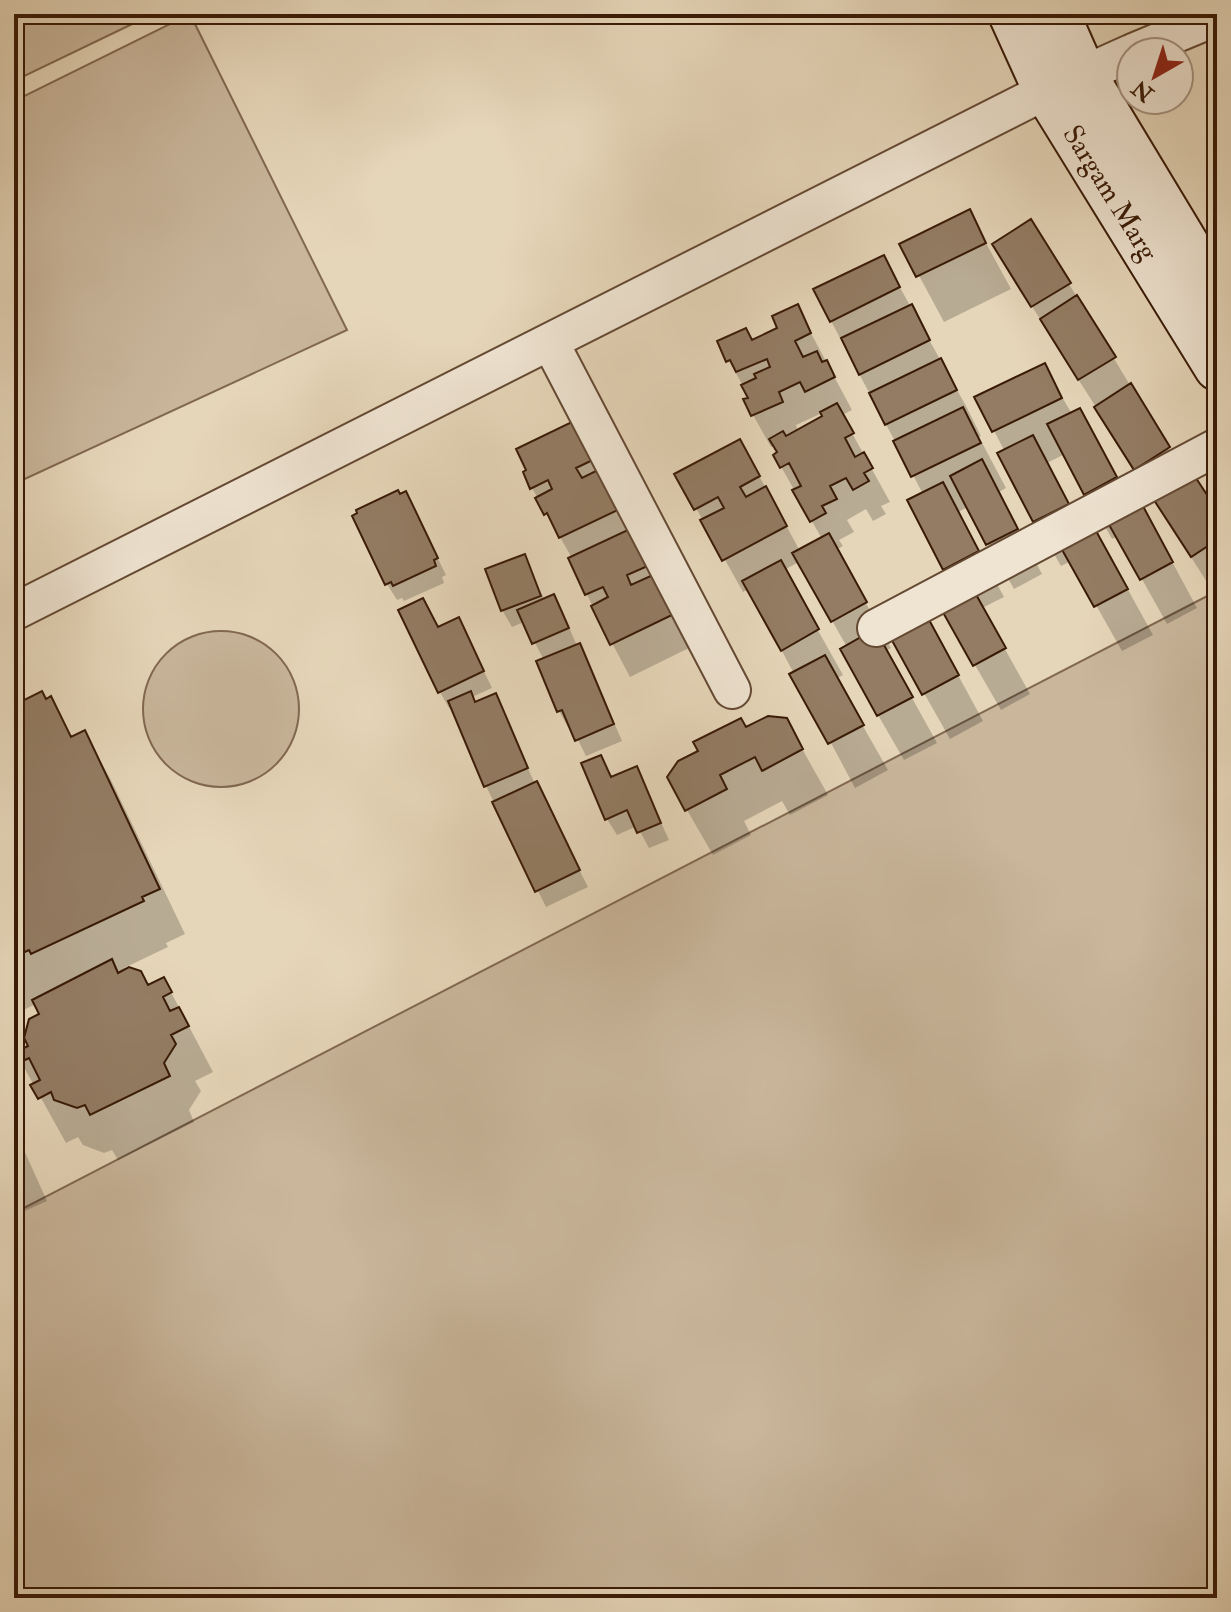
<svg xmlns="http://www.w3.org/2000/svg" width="1231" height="1612" font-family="'IM FELL Double Pica',serif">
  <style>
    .green { fill: #c9b69b; stroke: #816850; stroke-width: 2 }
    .shadow { fill: #0003; fill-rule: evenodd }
    .building { fill: #937c63; stroke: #391a06; stroke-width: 2 }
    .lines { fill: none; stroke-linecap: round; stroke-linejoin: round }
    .street-casing { stroke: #644933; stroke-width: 40 }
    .secondary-casing { stroke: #391a06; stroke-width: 48 }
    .street { stroke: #efe4d2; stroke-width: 36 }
    .secondary { stroke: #efe4d2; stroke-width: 44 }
    .labels { text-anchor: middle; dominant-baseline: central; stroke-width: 6; stroke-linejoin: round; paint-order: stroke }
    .street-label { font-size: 28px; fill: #391a06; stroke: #efe4d2 }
  </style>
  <rect width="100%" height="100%" fill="#e6d6b9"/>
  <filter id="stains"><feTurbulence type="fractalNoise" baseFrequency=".0025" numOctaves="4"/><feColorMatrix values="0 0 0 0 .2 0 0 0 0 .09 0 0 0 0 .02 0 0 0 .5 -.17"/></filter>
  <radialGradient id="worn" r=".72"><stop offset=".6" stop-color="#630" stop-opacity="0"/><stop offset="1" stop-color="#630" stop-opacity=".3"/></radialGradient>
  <path class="green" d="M14,14H153L14,81Z
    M190,14L347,330L14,484V101Z
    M1217,591V1598H14V1213Z
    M143 709a78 78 0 1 1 156 0a78 78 0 1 1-156 0Z"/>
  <path class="shadow" d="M1217,165V180L1211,169Z
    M969,212L1011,289L944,322L902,244Z
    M883,257L966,406L981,436L979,437L1006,488L999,492L1042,574L1014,589L968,507L958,512L1004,597L982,608L1030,694L1001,710L975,665L958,590L945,569L923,494L831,321Z
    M1069,284L1186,478L1217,514V598L1021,289Z
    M797,307L852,410L842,415L890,502L881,506L886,514L873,521L866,509L847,520L854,532L839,540L843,546L836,550L891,648L886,651L937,743L904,760L878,715L847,647L799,562L784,570L843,675L836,679L888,770L855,788L749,589L743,592L677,474H758L800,551L822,539L775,456L780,453L775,445L771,447L753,415L750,399L719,342H752L780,329ZM820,414L822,418L798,431L796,425Z
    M1044,366L1072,414L1079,410L1130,501L1162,543L1197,608L1167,624L1118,536L1112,539L1065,454L1047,463L1082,527L1116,568L1153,635L1122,651L1071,561L1061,566L1035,521L1000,454L1005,452L977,398Z
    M579,421L691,647L630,677L593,607L570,559L572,558L532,488Z
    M414,510L446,575L442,577L444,583L404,601L402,598L397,600L387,584Z
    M524,557L545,601L554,597L563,613L577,646L588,662L622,741L586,756L571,726L568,727L559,711L544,660L524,622L512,627L502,610Z
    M886,626L946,653L983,721L950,739Z
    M438,629L467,636L492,688L472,697L476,704L495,696L535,784L588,887L546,907L486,786L452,706L449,708L440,692Z
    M50,699L73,738L84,733L110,778L185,934L166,943L168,947L124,968L140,973L148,987L164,979L213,1072L195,1081L201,1091L189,1110L194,1122L118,1160L112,1150L104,1153L83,1145L78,1137L66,1143L21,1062L31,1047L42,1015L36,1004L19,1012L14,1003V707Z
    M786,720L828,795L790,815L782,801L744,821L751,835L713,855L687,810L746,730Z
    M601,757L612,778L636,768L669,840L649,848L637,826L617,835L607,819Z
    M14,1128L47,1201L14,1216Z"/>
  <path class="building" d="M970,209L986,243L916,277L899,244Z
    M1031,219L1071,283L1031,307L992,244Z
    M884,255L900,287L830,322L813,289Z
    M1077,295L1116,357L1078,380L1040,319Z
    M798,304L811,333L795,341L803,357L817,351L822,362L827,360L835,377L805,392L800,382L779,392L783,402L751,416L743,399L748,398L741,385L756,378L754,374L770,367L767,359L736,372L730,360L726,362L717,341L746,328L752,340L777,328L772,316Z
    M912,304L930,340L859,375L841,338Z
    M941,358L957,390L885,425L869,393Z
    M1045,363L1062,398L992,432L974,397Z
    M1131,383L1170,447L1134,470L1094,407Z
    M837,403L854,433L845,438L855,457L864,452L873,468L864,473L869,481L853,490L846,478L830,486L837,499L822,506L826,513L810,522L792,490L801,486L789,463L780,468L773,455L777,452L769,439L783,431L786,436L822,416L820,412Z
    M963,407L981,443L911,477L893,441Z
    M1080,408L1117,477L1084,495L1047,424Z
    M580,418L599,457L576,468L582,478L604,467L624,507L559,538L547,513L544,515L535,498L552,489L548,480L530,489L523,472L526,470L516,449Z
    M1033,435L1069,504L1033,522L997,453Z
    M740,439L760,476L740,487L746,497L766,486L787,526L722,561L700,520L724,508L718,497L694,510L674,474Z
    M982,459L1018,529L986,545L950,476Z
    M1192,472L1217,510V540L1191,557L1152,497Z
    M943,482L979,551L943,570L907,500Z
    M398,490L400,494L406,491L438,558L434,560L436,566L393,586L391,582L385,585L352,516L357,513L356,510Z
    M1137,495L1173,562L1140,580L1103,514Z
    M1090,520L1128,589L1094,607L1056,539Z
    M632,528L650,565L627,575L631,585L655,574L674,614L610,645L591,606L608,597L603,587L585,595L568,558Z
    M829,533L867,602L831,622L792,553Z
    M525,554L541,596L501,611L485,569Z
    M781,560L819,629L781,651L742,581Z
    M969,582L1006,648L973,666L936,600Z
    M554,594L569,628L532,644L517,610Z
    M423,598L438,627L459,617L484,671L438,693L398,610Z
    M921,605L959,675L922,695L884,626Z
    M875,629L913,697L877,716L840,649Z
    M580,643L614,724L575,741L562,710L557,712L536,661Z
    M825,655L864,725L828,744L789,674Z
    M42,691L46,699L51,696L71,737L85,730L160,889L142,897L144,901L31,954L29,950L14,957V705Z
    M471,691L475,702L496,693L528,768L484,787L448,701Z
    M768,716L787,718L803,749L762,771L755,757L720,775L727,789L685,811L667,777L678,761L698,751L693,742L741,718L746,727Z
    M601,755L611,777L637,766L661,823L637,833L627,810L605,820L581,763Z
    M537,781L580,870L535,892L492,802Z
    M112,959L118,973L129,967L141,971L148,985L164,977L172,992L163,997L170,1011L179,1007L189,1026L171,1035L176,1044L164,1063L170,1076L90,1115L85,1105L77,1108L54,1100L51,1092L38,1099L30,1085L40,1080L29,1058L19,1063L14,1053L28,1046L24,1038L29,1019L39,1014L32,1000Z
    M14,1136L23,1155L14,1159Z"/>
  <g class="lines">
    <g class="street-casing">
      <path id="street" d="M1133,52L1217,17
        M550,342L732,690
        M14,612L1046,91L1131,53
        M876,628L1217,447"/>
    </g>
    <g class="secondary-casing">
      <path id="secondary" d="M1011,14L1046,91L1217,368
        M1057,14L1083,73L1217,295"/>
    </g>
    <use href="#street" class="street"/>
    <use href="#secondary" class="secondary"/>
  </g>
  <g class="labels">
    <g class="street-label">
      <text transform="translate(1110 193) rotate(58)">Sargam Marg</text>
    </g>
  </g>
  <rect width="1231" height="1612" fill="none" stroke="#e6d6b9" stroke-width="48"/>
  <rect x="16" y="16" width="1199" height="1580" fill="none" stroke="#391a06" stroke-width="4"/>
  <rect x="24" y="24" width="1183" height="1564" fill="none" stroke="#391a06" stroke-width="2"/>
  <g transform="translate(1155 76) rotate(219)"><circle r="38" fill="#efe4d2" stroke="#a69380" stroke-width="2"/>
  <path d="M0-6L14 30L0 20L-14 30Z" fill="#8f2418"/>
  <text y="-12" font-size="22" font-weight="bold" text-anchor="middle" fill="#391a06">N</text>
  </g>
  <rect width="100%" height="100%" filter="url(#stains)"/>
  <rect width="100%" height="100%" fill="url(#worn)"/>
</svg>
